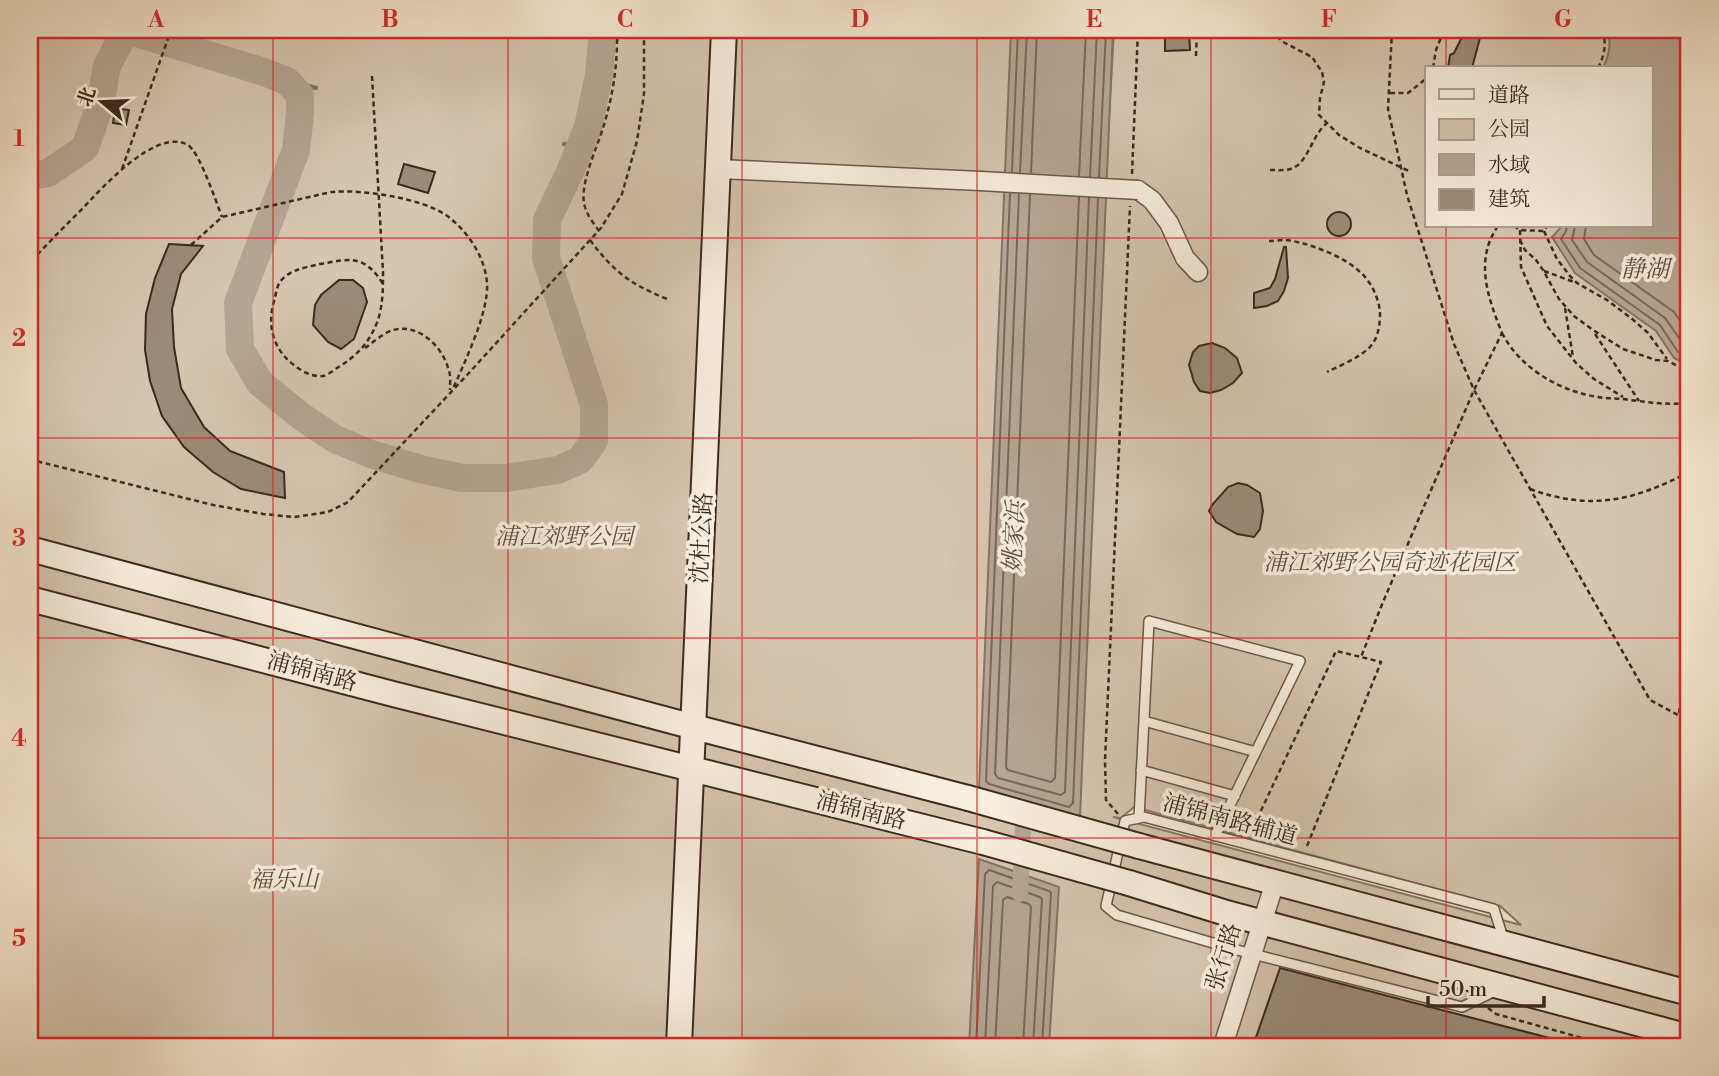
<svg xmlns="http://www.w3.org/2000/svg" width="1719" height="1076" font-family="'Libre Bodoni','Noto Serif SC',serif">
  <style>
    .green { fill: #d6c5af; stroke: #897866; stroke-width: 2; fill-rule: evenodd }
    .water { fill: #b6a592; stroke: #857464; stroke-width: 2 }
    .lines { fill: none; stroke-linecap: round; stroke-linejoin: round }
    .shore { stroke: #796858; stroke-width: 2 }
    .stream { stroke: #857464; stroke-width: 4.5 }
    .canal { stroke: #b6a592; stroke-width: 16 }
    .river { stroke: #b6a592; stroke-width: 28 }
    .building { fill: #9c8b79; stroke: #3c2a1e; stroke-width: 2 }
    .lane-casing { stroke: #6a594a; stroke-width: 12 }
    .street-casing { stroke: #6a594a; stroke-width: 21 }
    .secondary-casing { stroke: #3c2a1e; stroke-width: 28 }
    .path { stroke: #3c2a1e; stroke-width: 2.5; stroke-dasharray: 5 3.5; stroke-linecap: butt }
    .lane { stroke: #f8eede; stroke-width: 9 }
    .street { stroke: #f8eede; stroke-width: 18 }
    .secondary { stroke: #f8eede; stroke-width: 24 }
    .street-bridge-casing { stroke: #6a594a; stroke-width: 21; stroke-linecap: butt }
    .secondary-bridge-casing { stroke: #3c2a1e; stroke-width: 28; stroke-linecap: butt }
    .street-bridge { stroke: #f8eede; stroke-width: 18 }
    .secondary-bridge { stroke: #f8eede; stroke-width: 24 }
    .grid { fill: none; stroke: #d62828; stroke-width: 2; stroke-opacity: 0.55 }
    .labels { text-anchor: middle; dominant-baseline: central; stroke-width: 7; stroke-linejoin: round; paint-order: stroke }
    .park-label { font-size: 23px; font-style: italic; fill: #625142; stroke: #f8eede }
    .street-label { font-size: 23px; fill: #3c2a1e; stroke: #f8eede }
    .water-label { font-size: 24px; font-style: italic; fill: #614f41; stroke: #f8eede }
    .neatline { fill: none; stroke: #d62828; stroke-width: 2.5 }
    .grid-label { font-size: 23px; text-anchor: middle; font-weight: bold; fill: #d62828 }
  </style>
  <rect width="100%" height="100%" fill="#f5e5cd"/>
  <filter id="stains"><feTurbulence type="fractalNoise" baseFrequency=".00286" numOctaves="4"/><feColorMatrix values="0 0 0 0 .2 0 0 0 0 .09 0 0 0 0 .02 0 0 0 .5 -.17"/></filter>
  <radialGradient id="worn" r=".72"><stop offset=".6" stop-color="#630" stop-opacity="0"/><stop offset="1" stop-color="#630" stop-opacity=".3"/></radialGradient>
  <path class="green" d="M30,30H1107V154L1114,30H1689V1046H30ZM1427,68H1651V226H1427ZM1134,807L1500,906L1521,925L1113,817L1121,818Z"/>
  <path class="water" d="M1011,30H1113L1080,817L979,789Z
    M1607,30H1689V366L1674,358L1656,331L1575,273L1552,237L1562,226H1651V68H1603C1609,55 1612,44 1607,30Z
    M979,859L1059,887L1049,1046H969Z"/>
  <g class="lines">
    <path class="shore" d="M1012,172L1018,30
      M1020,173L1027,30
      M1031,173L1037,30
      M1079,176L1086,30
      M1090,177L1097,30
      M1099,177L1106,30
      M1010,193L986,781L989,784L1069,807L1073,803L1098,198
      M1019,194L995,774L998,778L1061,795L1065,792L1089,198
      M1030,194L1006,767L1008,770L1051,782L1055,778L1079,197
      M1567,226L1566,231L1561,239L1580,268L1660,325L1678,352L1689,358
      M1575,226L1572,240L1587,262L1665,318L1684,345L1689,348
      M1586,226L1584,239L1594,255L1674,312L1689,334
      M976,1046L985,874L989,870L1049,891L1051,893L1042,1046
      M985,1046L993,886L997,882L1040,897L1042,899L1033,1046
      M995,1046L1003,900L1007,897L1029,904L1031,907L1023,1046"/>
    <path class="stream" d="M287,81L316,88
      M564,144L580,147"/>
    <path class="canal" d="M1020,894L1024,808"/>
    <path class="river" d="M127,30L264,72L287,81L300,95V113L296,150L238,303L240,349L260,383L302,417L335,439L371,454L420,469L462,478H506L558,470L580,460L594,441V405L546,258L547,220L570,172L588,127L599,75L603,30
      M30,176L48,173L85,148L100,105L107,66L126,30"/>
  </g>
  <path class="building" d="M1165,30H1189L1190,50L1165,51Z
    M1464,33L1480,38L1472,68H1448L1450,55L1454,53Z
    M115,108L129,110L126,125L113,123Z
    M404,164L435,172L428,193L398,184Z
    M1327 224a12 12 0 1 1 24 0a12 12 0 1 1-24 0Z
    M169,244L203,246L181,274L172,309L174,347L181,388L204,427L230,451L284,472L285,498L241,489L213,472L184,447L162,416L150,381L145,350L146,314L155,278Z
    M1284,247H1286L1288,278L1284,291L1278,301L1267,306L1254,308V293L1270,288L1275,279Z
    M339,280H353L363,288L367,302L354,339L341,349L328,342L313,325L315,305L321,295Z
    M1212,343L1225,348L1237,358L1242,373L1233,383L1221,390L1210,393L1200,391L1194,382L1189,365L1193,352L1199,346Z
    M1238,483L1247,485L1260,493L1263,511L1260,529L1254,537L1237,534L1216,522L1209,511L1212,505L1228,487Z
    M1280,968L1565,1042L1564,1046H1253Z"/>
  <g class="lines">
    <g class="lane-casing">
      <path id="lane" d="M1144,721L1256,752
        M1141,770L1235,796
        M1139,818L1149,621L1300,661L1215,836
        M1495,991L1462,1007L1237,950L1117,915L1106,906L1125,821L1144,817L1494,909L1504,941"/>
    </g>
    <g class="street-casing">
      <path id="street" d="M718,169L981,181
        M1138,190L1152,200L1169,223L1185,258L1198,272
        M1223,1046L1275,882"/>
    </g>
    <g class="secondary-casing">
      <path id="secondary" d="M30,549L694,727L968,798
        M30,599L393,694L983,842
        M1139,846L1689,993
        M1129,883L1223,912L1689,1037
        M679,1046L724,30"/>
    </g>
    <path class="path" d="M1271,30L1283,42L1312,57L1322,72L1324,82L1320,98L1319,115L1339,135L1360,148L1411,172
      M1392,30L1388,109L1407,195L1454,344L1474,390L1650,700L1678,715L1689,714
      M1196,56L1197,30
      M1433,68L1436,50L1444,30
      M1598,68C1604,57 1608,41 1601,30
      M372,76L383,272C383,288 383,304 378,320C370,342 357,356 337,368C334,370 328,375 323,376C310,378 295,367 286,358C270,341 268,319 275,298C276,293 277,286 280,282C283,277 291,272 297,270C303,267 343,259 350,260C366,261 375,271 383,284
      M1390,93H1408L1427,78
      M122,169L171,30
      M1270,170C1278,170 1286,171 1293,168C1308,162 1312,135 1327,123
      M1132,174L1138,30
      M1514,226L1520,230L1544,231L1547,226
      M1520,230L1521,267L1547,326L1576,363L1594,379L1623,397
      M599,231C594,224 587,215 585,207C578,187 597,148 603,128C613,96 618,63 617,30
      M1544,231L1557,259L1570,276L1577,283L1607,300L1631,318L1648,333L1667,359
      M590,240C614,272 630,284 667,299
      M1520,240L1525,250L1536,260L1543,270L1559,299L1574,316L1593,330L1623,349L1656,360L1668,361L1689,372
      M1269,241C1274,241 1280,240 1285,240C1307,242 1343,256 1359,271C1371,281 1379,298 1380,313C1380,326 1378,339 1369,348C1357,359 1341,365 1327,372
      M191,245L222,217L331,192C361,189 421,198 446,215C468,231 485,257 487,283C489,313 464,363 452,391
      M30,259L38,254C53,238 68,223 83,208C102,188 156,127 188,145C200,153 216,202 222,217
      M1544,271L1574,282
      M1565,308L1573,357
      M1502,333C1520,368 1559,391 1598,397C1608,399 1619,398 1630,400C1650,402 1669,406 1689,402
      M1595,334L1639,401
      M365,348C372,343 385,332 393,330C418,323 442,346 448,368C451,374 450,383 450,390
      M30,457L40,462L213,505L263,514L294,517L328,512L348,502L468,374L601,228L622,194L637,141L644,94V30
      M1530,489C1591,511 1633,501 1689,472
      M1679,713L1684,677L1689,658
      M1118,814L1106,800L1105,760L1130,206
      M1250,834L1336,651L1361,657L1383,602L1474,390L1502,333C1488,298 1474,260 1498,226
      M1307,846L1381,662L1361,657
      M1488,1008L1496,1014L1611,1046"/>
    <use href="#lane" class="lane"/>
    <use href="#street" class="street"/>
    <use href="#secondary" class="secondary"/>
    <g class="street-bridge-casing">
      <path id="street-bridge" d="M981,181L1138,190"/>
    </g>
    <g class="secondary-bridge-casing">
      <path id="secondary-bridge" d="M968,798L1139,846
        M983,842L1129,883"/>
    </g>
    <use href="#street-bridge" class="street-bridge"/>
    <use href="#secondary-bridge" class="secondary-bridge"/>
  </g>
  <path class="grid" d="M273,30V1046M508,30V1046M742,30V1046M977,30V1046M1211,30V1046M1446,30V68M1446,226V1046M30,238H1689M30,438H1689M30,638H1689M30,838H1689"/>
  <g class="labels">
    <g class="park-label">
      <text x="564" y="537">浦江郊野公园</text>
      <text x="1390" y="563">浦江郊野公园奇迹花园区</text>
      <text x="284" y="880">福乐山</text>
    </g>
    <g class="street-label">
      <text transform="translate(702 538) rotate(-87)">沈杜公路</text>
      <text transform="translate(312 672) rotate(15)">浦锦南路</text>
      <text transform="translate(861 811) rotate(14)">浦锦南路</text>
      <text transform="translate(1230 820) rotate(15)">浦锦南路辅道</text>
      <text transform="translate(1224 957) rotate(-73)">张行路</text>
    </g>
    <g class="water-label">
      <text x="1645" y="270">静湖</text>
      <text transform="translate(1015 537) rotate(-87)">姚家浜</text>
    </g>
  </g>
  <rect width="1719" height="1076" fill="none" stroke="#f5e5cd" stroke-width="77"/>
  <rect x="1425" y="66" width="228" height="161" fill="#f8eede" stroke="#ada091" stroke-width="2"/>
  <rect x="1439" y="89" width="35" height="10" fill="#f8eede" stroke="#ada091" stroke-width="2"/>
  <text x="1488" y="102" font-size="21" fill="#3c2a1e">道路</text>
  <rect x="1439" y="119" width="35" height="21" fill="#d6c5af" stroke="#ada091" stroke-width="2"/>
  <text x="1488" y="136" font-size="21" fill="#3c2a1e">公园</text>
  <rect x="1439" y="154" width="35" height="21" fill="#b6a592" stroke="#ada091" stroke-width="2"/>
  <text x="1488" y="172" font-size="21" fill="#3c2a1e">水域</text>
  <rect x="1439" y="189" width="35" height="21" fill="#9c8b79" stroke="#ada091" stroke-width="2"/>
  <text x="1488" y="206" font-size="21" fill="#3c2a1e">建筑</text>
  <g transform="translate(102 102) rotate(289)" stroke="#f8eede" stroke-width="5" paint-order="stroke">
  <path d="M0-5L12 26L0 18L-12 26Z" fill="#3c2a1e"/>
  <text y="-10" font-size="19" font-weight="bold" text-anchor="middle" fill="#3c2a1e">北</text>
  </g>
  <path d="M1428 996v10h116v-10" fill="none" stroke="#3c2a1e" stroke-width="3.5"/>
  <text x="1439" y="996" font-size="21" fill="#3c2a1e" stroke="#f8eede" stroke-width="5" paint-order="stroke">50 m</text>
  <rect x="38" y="38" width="1642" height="1000" class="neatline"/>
  <g class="grid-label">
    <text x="156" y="27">A</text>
    <text x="390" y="27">B</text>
    <text x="625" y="27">C</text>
    <text x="860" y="27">D</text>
    <text x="1094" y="27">E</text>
    <text x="1329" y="27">F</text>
    <text x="1563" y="27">G</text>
    <text x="19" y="146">1</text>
    <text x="19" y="346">2</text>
    <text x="19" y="546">3</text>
    <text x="19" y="746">4</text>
    <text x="19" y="946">5</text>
  </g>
  <rect width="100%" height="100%" filter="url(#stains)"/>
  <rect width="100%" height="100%" fill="url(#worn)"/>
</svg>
